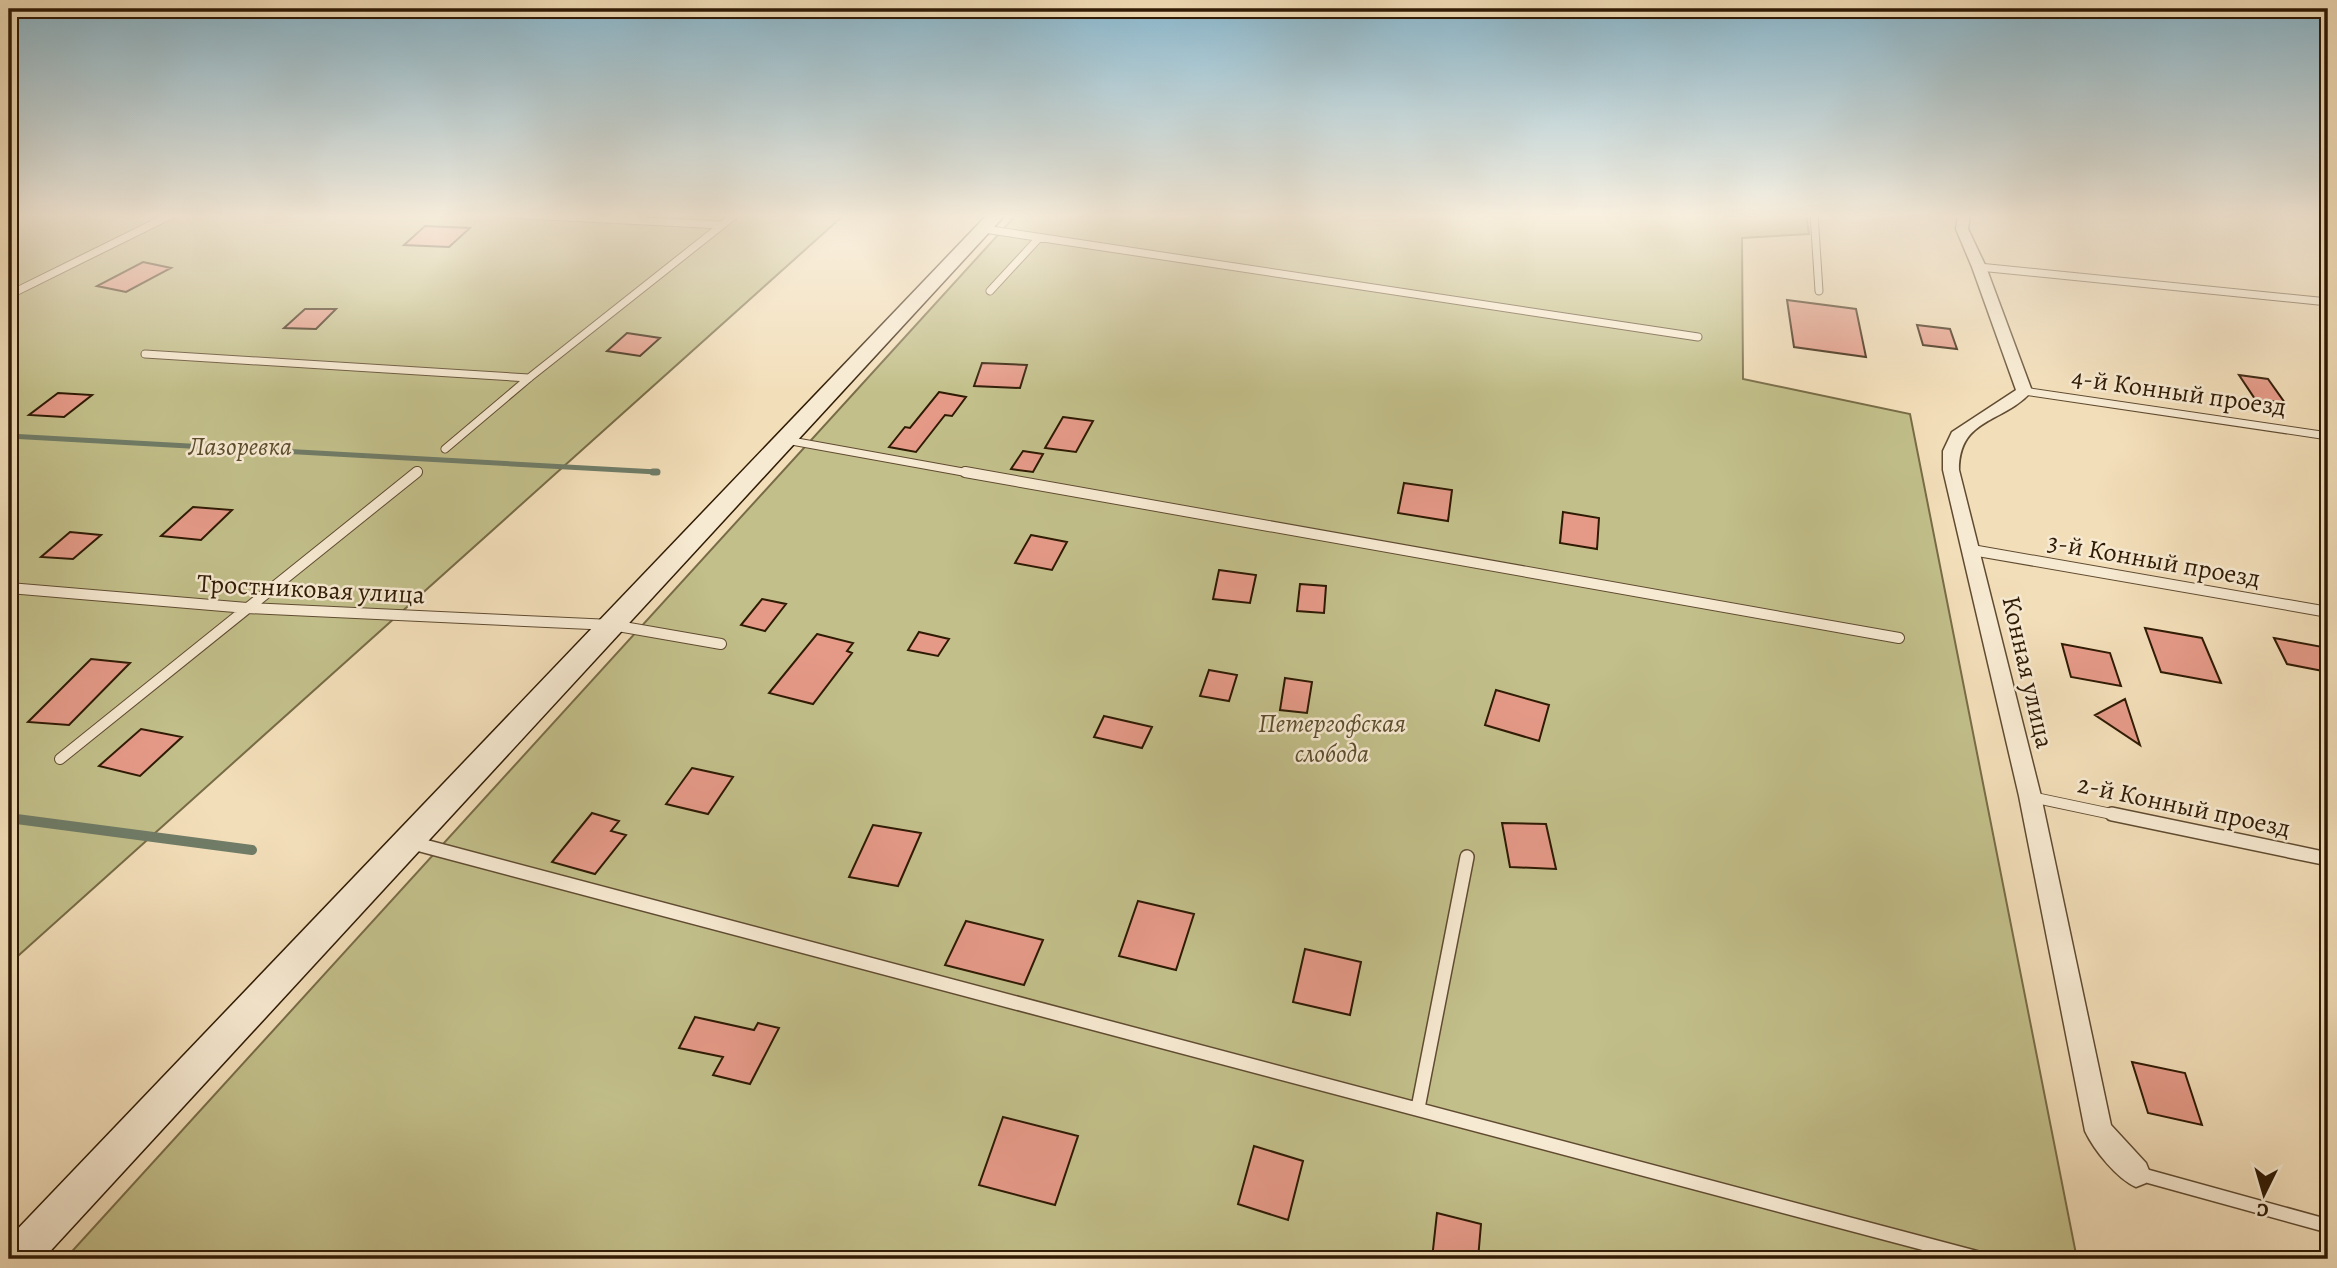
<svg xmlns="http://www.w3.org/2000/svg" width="2337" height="1268" font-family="Alegreya,serif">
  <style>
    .green { fill: #c2bf8a; stroke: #786c47; stroke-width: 2 }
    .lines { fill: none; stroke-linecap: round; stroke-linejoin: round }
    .stream-far2 { stroke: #707c67; stroke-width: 5 }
    .stream-far1 { stroke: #707c67; stroke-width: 7 }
    .stream { stroke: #707c67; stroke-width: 10 }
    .building { fill: #e59a88; stroke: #2f1a04; stroke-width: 2 }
    .lane-far2-casing { stroke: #604b31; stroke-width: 9 }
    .lane-far1-casing { stroke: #604b31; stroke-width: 12 }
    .lane-casing { stroke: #604b31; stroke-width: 16 }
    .street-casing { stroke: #604b31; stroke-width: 3 }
    .secondary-casing { stroke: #2f1a04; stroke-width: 3 }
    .lane-far2 { stroke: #f7ead2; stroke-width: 7 }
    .lane-far1 { stroke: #f7ead2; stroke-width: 10 }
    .lane { stroke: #f7ead2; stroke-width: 13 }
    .street { fill: #f7ead2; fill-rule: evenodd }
    .secondary { fill: #f7ead2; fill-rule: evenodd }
    .labels { text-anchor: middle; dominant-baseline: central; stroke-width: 5; stroke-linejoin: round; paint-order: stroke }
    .street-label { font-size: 26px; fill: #2f1a04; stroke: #f7ead2 }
    .park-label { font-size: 26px; font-style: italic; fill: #5b4c2c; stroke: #f7ead2 }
  </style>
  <rect width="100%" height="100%" fill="#f2deb9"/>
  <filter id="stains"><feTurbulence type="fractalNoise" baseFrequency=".00286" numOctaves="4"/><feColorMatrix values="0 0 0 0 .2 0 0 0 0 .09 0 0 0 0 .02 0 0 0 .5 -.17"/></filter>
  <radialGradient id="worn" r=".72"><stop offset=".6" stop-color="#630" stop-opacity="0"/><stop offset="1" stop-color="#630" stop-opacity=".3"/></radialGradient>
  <path class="green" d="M22,214H845L9,964V220Z
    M1017,214H1806L1809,234L1742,238L1743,379L1910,414L2077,1259H65Z"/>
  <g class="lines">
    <path class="stream-far2" d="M9,436L657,472"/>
    <path class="stream-far1" d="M653,472H657"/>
    <path class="stream" d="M9,818L252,850"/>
  </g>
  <path class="building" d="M425,226L470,228L449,247L404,245Z
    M143,262L171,268L126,292L97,286Z
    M1787,300L1856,309L1866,357L1794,347Z
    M305,309H336L316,329L284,328Z
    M1917,325L1950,329L1957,349L1923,345Z
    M627,333L660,338L640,356L607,351Z
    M982,363L1027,365L1020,388L974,386Z
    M2239,375L2268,379L2285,403L2255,399Z
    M939,392L966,397L952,416L945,415L916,452L889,447L905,427L910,428Z
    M58,393L92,395L64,417L29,415Z
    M1063,417L1093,421L1076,452L1045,448Z
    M1023,451L1043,454L1033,472L1011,469Z
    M1404,483L1452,490L1448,521L1398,513Z
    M193,507L232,510L201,540L161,536Z
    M1563,512L1599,518L1597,549L1560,543Z
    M70,532L101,535L73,559L41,557Z
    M1031,535L1067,542L1052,570L1015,563Z
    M1219,570L1256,575L1250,603L1213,599Z
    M1300,584L1326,586L1324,613L1297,611Z
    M762,599L786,604L765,631L741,625Z
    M2145,628L2202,638L2221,683L2161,672Z
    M919,632L949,639L938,656L908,650Z
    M817,634L853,643L847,651L852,653L813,704L769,693Z
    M2274,638L2328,648V672L2287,664Z
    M2062,644L2110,653L2121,686L2071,677Z
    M91,659L130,663L69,725L28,722Z
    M1209,670L1237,675L1229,701L1200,696Z
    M1285,678L1312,682L1307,713L1280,710Z
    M1496,690L1549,705L1539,741L1485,725Z
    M2125,699L2140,745L2095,715Z
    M1104,716L1152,727L1142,748L1094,737Z
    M141,729L182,737L140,776L99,766Z
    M692,768L733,777L708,814L666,804Z
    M592,813L619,821L611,831L626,835L595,874L552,862Z
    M1502,823L1546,824L1556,869L1510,867Z
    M873,825L921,833L898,886L849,877Z
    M1138,901L1194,914L1176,970L1119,956Z
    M966,921L1043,940L1024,985L945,965Z
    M1305,949L1361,962L1350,1015L1293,1002Z
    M695,1017L754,1030L758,1023L779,1028L750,1084L713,1075L723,1057L679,1048Z
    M2132,1062L2185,1073L2202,1125L2148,1113Z
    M1003,1117L1078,1136L1055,1205L979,1185Z
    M1254,1146L1303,1161L1288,1220L1238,1204Z
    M1437,1213L1481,1224L1478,1259H1432Z"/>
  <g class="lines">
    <g class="lane-far2-casing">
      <path id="lane-far2" d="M507,214L722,225
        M1814,214L1819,291
        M984,229L1698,337
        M1979,267L2328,302
        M990,291L1039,238
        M9,295L173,214
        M145,354L529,378
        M2024,391L2328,436
        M786,440L974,474
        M445,449L529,378L736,214
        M415,474L418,471"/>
    </g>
    <g class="lane-far1-casing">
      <path id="lane-far1" d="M965,472L1899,638
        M1972,550L2328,612
        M9,588L247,608L612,625L721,644
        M60,759L417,472
        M2031,797L2121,816"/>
    </g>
    <g class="lane-casing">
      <path id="lane" d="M2112,814L2328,859
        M413,843L1982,1259
        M1418,1108L1467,857
        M2136,1173L2328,1226"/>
    </g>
    <g class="street-casing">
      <path id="street" d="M1958,214H1970L1968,229L1986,267L2032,391C2003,424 1959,417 1959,470L2041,796L2111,1125L2146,1163L2150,1173L2146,1183L2136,1187C2117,1179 2094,1150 2085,1131L2019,796L1943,470V451L1952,432L2016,390L1972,267L1956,229Z"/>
    </g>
    <g class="secondary-casing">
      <path id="secondary" d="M988,214H1006L43,1259H9V1238Z"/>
    </g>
    <use href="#lane-far2" class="lane-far2"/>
    <use href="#lane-far1" class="lane-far1"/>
    <use href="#lane" class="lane"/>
    <use href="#street" class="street"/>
    <use href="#secondary" class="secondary"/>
  </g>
  <linearGradient id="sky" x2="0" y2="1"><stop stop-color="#89b8cf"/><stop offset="0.55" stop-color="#f9f0e0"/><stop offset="1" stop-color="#f9f0e0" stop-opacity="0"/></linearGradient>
  <rect width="2337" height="392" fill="url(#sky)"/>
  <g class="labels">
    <g class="street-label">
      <text transform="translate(2179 392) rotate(8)">4-й Конный проезд</text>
      <text transform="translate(2154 560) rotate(10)">3-й Конный проезд</text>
      <text transform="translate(311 589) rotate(3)">Тростниковая улица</text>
      <text transform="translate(2028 672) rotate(77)">Конная улица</text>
      <text transform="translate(2184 806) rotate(12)">2-й Конный проезд</text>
    </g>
    <g class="park-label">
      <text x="240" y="446">Лазоревка</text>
      <text x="1332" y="723">Петергофская<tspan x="1332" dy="30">слобода</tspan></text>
    </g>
  </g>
  <rect width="2337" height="1268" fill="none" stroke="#f2deb9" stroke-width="35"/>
  <rect x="10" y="10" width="2316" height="1247" fill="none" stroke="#2f1a04" stroke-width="3.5"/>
  <rect x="18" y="18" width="2302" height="1233" fill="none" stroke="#2f1a04" stroke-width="2"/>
  <g transform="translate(2264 1194) rotate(185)" stroke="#f7ead2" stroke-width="5" paint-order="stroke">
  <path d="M0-5L12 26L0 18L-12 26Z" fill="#2f1a04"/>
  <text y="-10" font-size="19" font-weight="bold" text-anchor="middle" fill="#2f1a04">С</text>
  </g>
  <rect width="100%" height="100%" filter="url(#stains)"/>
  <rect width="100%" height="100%" fill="url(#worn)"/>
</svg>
